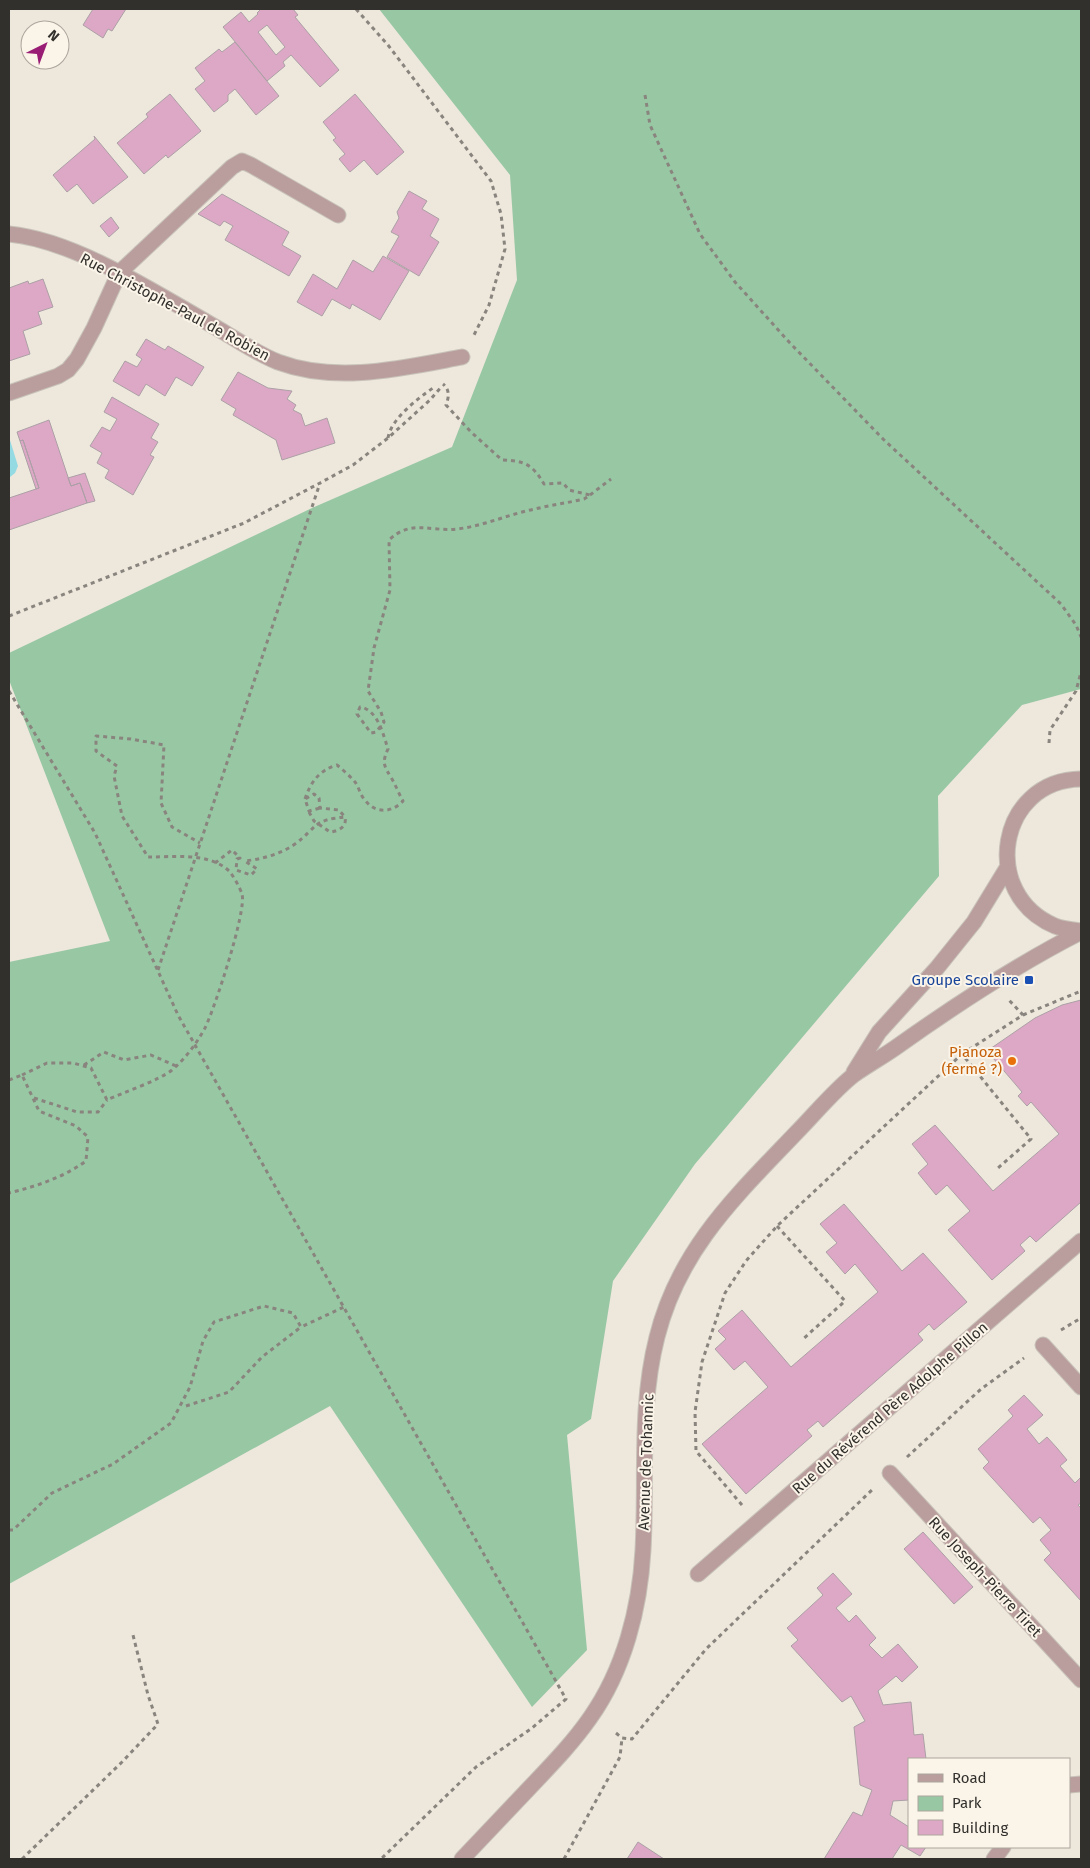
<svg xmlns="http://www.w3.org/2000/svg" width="1090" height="1868" font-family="'Fira Sans',sans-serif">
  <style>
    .green { fill: #98c7a4 }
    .water { fill: #93dae3 }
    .building { fill: #dda8c5; stroke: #aca0a6; fill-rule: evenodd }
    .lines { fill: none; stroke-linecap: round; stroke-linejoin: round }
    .minor-casing { stroke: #c8c2b9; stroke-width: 17 }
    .path { stroke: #89857e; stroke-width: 3; stroke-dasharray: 4 4; stroke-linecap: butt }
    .minor { stroke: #b99e9d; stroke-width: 15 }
    .transit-dot { fill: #1a4fb4; stroke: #fbf4e9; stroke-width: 2 }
    .food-dot { fill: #e8710a; stroke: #fbf4e9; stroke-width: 2 }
    .labels { text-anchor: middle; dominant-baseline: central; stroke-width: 4; stroke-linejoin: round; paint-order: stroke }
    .street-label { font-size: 15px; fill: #32302c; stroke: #fbf4e9 }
    .transit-label { font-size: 15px; fill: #164399; stroke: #fbf4e9; text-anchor: end }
    .food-label { font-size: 15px; fill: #c56008; stroke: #fbf4e9; text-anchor: end }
  </style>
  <rect width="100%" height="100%" fill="#ede7dc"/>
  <path class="green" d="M379,9H1081V689L1022,705L938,796L939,876L695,1164L613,1281L591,1419L567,1435L587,1650L532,1707L330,1406L9,1584V962L110,941L9,680V653L312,508L452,447L517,280L510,175Z"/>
  <path class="water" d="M9,437L18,466L15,473L10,477Z"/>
  <path class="building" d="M93,9H126L112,31L108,29L103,38L83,25Z
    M261,9H293L298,15L295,17L339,70L320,87L291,55L283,62L285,66L267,81L223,27L241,12L249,22L258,14L257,13ZM267,25L285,47L276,55L258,32Z
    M235,42L279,96L256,115L235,89L228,95V101L214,112L195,89L205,81L195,68L219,49L222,52Z
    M170,94L201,131L168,158L166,155L144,174L117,143L148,117L146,114Z
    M355,94L404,152L377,175L364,160L350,172L339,159L345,154L333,140L336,138L323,122Z
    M94,136L128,177L93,204L77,184L67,192L53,175L95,139Z
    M409,191L427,201L422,209L439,219L430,236L439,242L419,276L387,257L399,236L391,232L399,218L397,212Z
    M222,194L289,232L282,245L301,256L289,276L225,240L233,226L224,221L220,226L198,214Z
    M111,217L119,228L109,237L100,226Z
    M383,256L409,271L380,320L352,304L350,309L332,299L322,316L297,302L313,274L337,289L353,260L373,272Z
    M43,279L53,307L38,312L42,324L23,331L30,354L9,361V288L28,281L29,284Z
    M146,339L165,350L168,346L204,367L192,386L176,377L165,396L146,384L139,396L113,381L125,361L137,367L142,359L136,355Z
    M238,372L268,388L292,391L287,399L296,405L293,410L301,414L305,426L327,418L335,443L282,460L276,440L233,415L236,409L221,400Z
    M112,397L159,424L151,438L158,442L150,455L154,457L133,495L105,478L109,470L97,463L102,453L90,446L102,427L110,431L117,419L104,412Z
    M49,420L71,486L80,483L87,503L9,530V498L39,488L23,440L20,441L17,432Z
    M23,440L39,488L36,489L20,441Z
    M85,473L95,501L87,503L80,483L71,486L68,478Z
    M1081,1000V1202L1036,1242L1030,1236L1020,1245L1025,1251L992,1280L948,1230L970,1211L947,1185L936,1195L918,1173L928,1164L912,1144L935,1125L993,1191L1059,1134L1031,1102L1027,1106L1018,1096L1022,1092L987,1051L1035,1018L1062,1005Z
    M844,1204L902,1271L923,1253L967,1302L934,1330L929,1324L918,1334L923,1340L823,1427L818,1421L807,1430L812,1436L746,1494L702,1444L768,1387L745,1361L734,1370L715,1349L726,1339L718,1331L742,1310L791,1367L878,1292L855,1264L845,1274L826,1252L837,1243L820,1224Z
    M1024,1395L1043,1415L1027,1429L1039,1444L1047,1437L1057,1448L1067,1460L1060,1466L1075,1483L1081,1477V1503L1078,1505L1081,1508V1601L1044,1560L1051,1553L1040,1540L1051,1530L1040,1517L1033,1523L983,1468L989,1462L978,1449L1013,1416L1008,1410Z
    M923,1532L973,1587L954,1604L904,1549Z
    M833,1573L852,1594L836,1608L849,1622L856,1615L876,1638L869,1645L882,1658L898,1644L918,1667L902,1682L896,1676L878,1691L883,1705L911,1702L914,1735L923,1734L926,1759H909V1800L893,1801L890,1815L909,1827V1847H926L920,1856L901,1845L892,1859H824L853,1812L862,1816L872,1790L860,1785L854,1727L865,1721L851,1696L842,1702L791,1646L798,1640L787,1628L823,1595L817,1588Z
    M638,1842L664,1859H627Z"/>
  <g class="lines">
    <g class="minor-casing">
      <path id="minor" d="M9,234C76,240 162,297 222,331C240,342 258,354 278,362C337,384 403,368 462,357
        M9,393L58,376L68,370L77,359L94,328L119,273L232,167L242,161L251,165L338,215
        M1081,779C998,780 979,894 1055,926C1063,929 1073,930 1081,931
        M854,1072L879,1032L937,968L974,922L1007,868
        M1043,1345L1081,1387
        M890,1473L1081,1680
        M698,1574L1081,1241
        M1069,1785L1081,1784
        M462,1859C487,1833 511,1807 536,1781C555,1761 574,1741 590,1718C624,1670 640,1608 643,1550C647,1478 639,1407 657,1337C679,1249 736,1196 796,1133C813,1116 836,1088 855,1074C868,1065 882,1057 895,1048C954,1006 1016,965 1081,932
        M994,1859L1003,1847"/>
    </g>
    <path class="path" d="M356,9L388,45L491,181L501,214L505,249L489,305L473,337
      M645,95L650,125L700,234L735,282L790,343L883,439L1061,604L1076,625L1081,637
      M388,438C391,419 417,399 433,388
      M590,495L611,479
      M9,616L244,523L320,483L353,465L388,438L430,400L442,386
      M9,691L95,833L178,1015L195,1045L566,1699L532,1728L476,1767L381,1859
      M1049,743L1050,730L1076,691L1081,672
      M305,799C311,781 320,770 337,765C343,770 350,776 355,782C359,787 360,795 365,800C375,814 392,813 403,801C399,794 396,786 392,779C385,767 381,764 388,749C383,734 378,710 360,707L357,714L371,733L376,732L384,722L381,712L368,691L374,648L390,590L389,540C411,519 430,532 457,529C484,526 509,514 535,509C551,505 567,503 584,499L590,495L569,490L563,483L544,484C532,464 525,461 502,460L471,432L446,405C449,397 450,390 443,384
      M309,812L314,821L330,832C339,831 347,827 345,817
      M215,863L232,850L240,858L237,859L236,870L251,875L257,869L245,861C262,859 281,854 295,844C318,827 312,820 345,817L339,810L320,808L319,798L314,794L305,799L309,811L320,808
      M158,970L320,483
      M1023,1015L1081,991
      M962,1054L1023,1015L1008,999
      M84,1065L104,1052L124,1060L151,1055L176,1066
      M22,1075L47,1063H73L91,1068L107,1100C124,1092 158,1081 172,1070C186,1058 196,1044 205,1028C214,1010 247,911 242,894C240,888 233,875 229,871C209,852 174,857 148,857L122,816L114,776L117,766L96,751V736L131,739L164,745L161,803L172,827L200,843
      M9,1080L22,1075L39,1111L76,1126L88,1137L86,1161C62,1178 37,1186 9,1193
      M34,1098L77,1112H98L107,1100
      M777,1226L845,1301L802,1340
      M1061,1330L1081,1318
      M186,1406L229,1392L262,1357L301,1327
      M907,1457L981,1389L1024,1358
      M742,1505L696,1451L695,1412L702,1362L725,1293L746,1261L777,1226L962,1054L1031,1139L998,1168
      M9,1530H13L52,1493L113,1464L171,1423L190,1387L203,1341L214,1322L264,1306L293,1313L301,1327L344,1307
      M616,1733L622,1738L632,1739L706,1649L873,1489
      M22,1859L122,1762L158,1724L148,1695L133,1635
      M564,1859L620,1757L622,1738"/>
    <use href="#minor" class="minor"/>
  </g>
  <rect class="transit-dot" x="1024" y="975" width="10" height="10" rx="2.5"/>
  <circle class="food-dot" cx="1012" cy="1061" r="5"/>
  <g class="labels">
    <g class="street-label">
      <text transform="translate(175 307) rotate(28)">Rue Christophe-Paul de Robien</text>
      <text transform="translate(890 1408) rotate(-41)">Rue du Révérend Père Adolphe Pillon</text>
      <text transform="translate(646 1462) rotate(-88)">Avenue de Tohannic</text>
      <text transform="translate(985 1577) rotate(47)">Rue Joseph-Pierre Tiret</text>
    </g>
    <g class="transit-label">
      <text x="1019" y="980">Groupe Scolaire</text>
    </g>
    <g class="food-label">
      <text x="1002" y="1052">Pianoza<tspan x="1002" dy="17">(fermé ?)</tspan></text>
    </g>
  </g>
  <rect width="1090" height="1868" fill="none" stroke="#32302c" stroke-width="20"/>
  <rect x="908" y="1758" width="162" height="90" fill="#fbf4e9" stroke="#aba69d"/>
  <rect x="918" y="1774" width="25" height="8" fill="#b99e9d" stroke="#aba69d"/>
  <text x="952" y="1783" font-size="15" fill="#32302c">Road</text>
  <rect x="918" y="1796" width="25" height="15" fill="#98c7a4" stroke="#aba69d"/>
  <text x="952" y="1808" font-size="15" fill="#32302c">Park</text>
  <rect x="918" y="1820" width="25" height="15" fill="#dda8c5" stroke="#aba69d"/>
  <text x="952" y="1833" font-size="15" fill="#32302c">Building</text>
  <g transform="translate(45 45) rotate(42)"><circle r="24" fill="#fbf4e9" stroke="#aba69d"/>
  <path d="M0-4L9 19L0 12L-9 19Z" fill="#991d74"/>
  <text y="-8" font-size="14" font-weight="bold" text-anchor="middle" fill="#32302c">N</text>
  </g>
</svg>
